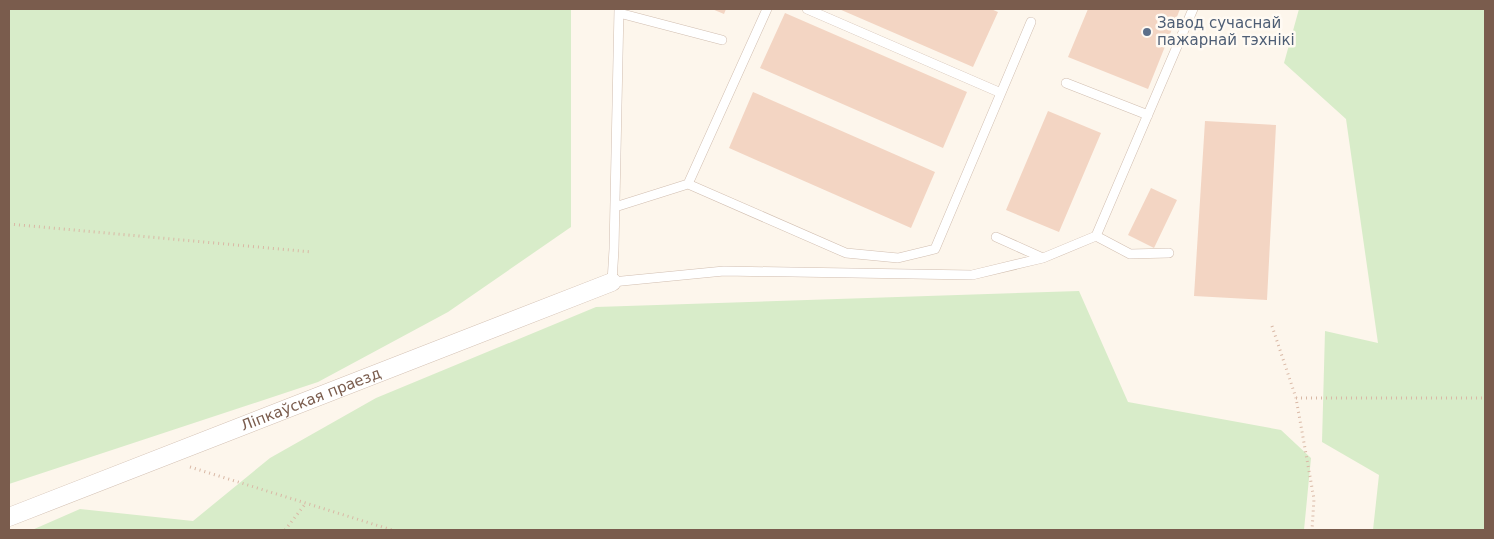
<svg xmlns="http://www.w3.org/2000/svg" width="1494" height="539" font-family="'DejaVu Sans',sans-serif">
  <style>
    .green { fill: #d8ecc9 }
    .building { fill: #f3d5c3 }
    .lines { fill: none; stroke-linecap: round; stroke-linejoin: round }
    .lane-casing { stroke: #d1beb0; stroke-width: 10 }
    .street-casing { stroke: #d1beb0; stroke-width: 19 }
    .path { stroke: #d9b8a5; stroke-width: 3; stroke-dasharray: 1 4; stroke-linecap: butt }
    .lane { stroke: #fff; stroke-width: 9 }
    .street { stroke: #fff; stroke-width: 18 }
    .service-dot { fill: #5c6f8a; stroke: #fffaf3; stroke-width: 2 }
    .labels { text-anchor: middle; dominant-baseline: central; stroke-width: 5; stroke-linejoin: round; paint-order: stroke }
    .service-label { font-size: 15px; fill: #4e5e75; stroke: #fffaf3; text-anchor: start }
    .street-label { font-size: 15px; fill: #7a5c4d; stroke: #fffaf3 }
  </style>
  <rect width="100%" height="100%" fill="#fdf6ec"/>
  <path class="green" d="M9,9H571V227L448,312L318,382L9,484Z
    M1299,9H1485V530H1373L1379,475L1322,442L1325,331L1378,343L1346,119L1284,63Z
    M1079,291L1128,402L1281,430L1311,458L1304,530H32L80,509L193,521L270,458L376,398L596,307Z"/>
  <path class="building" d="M712,9H726L724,14Z
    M839,9H991L998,12L973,67Z
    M1088,9H1180L1148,89L1068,57Z
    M785,13L967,92L943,148L760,68Z
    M753,92L935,172L911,228L729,148Z
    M1048,111L1101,133L1059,232L1006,210Z
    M1205,121L1276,125L1267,300L1194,296Z
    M1151,188L1177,200L1154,248L1128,235Z"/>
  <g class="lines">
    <g class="lane-casing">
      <path id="lane" d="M619,9L614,249L612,282L724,271L972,275L1043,258L1096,236L1193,9
        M807,9L1001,93
        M619,13L722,40
        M1066,83L1148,115
        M688,184L846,253L898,258L935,249L1031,22
        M615,207L688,184L767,9
        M1096,236L1130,254L1169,253
        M996,237L1043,258"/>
    </g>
    <g class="street-casing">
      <g id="street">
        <path id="s1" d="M9,517L612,282"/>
      </g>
    </g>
    <path class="path" d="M9,224L312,252
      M1272,326L1296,398L1314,499L1312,530
      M1296,398H1485
      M190,467L392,530
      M285,530L306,503"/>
    <use href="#lane" class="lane"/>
    <use href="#street" class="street"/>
  </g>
  <circle class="service-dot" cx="1147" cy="32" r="5"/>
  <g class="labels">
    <g class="service-label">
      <text x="1157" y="23">Завод сучаснай<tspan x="1157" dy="17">пажарнай тэхнікі</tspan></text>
    </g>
    <g class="street-label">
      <text stroke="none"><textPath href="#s1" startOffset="324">Ліпкаўская праезд</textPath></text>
    </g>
  </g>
  <rect width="1494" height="539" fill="none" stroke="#7a5c4d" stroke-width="20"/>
</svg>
